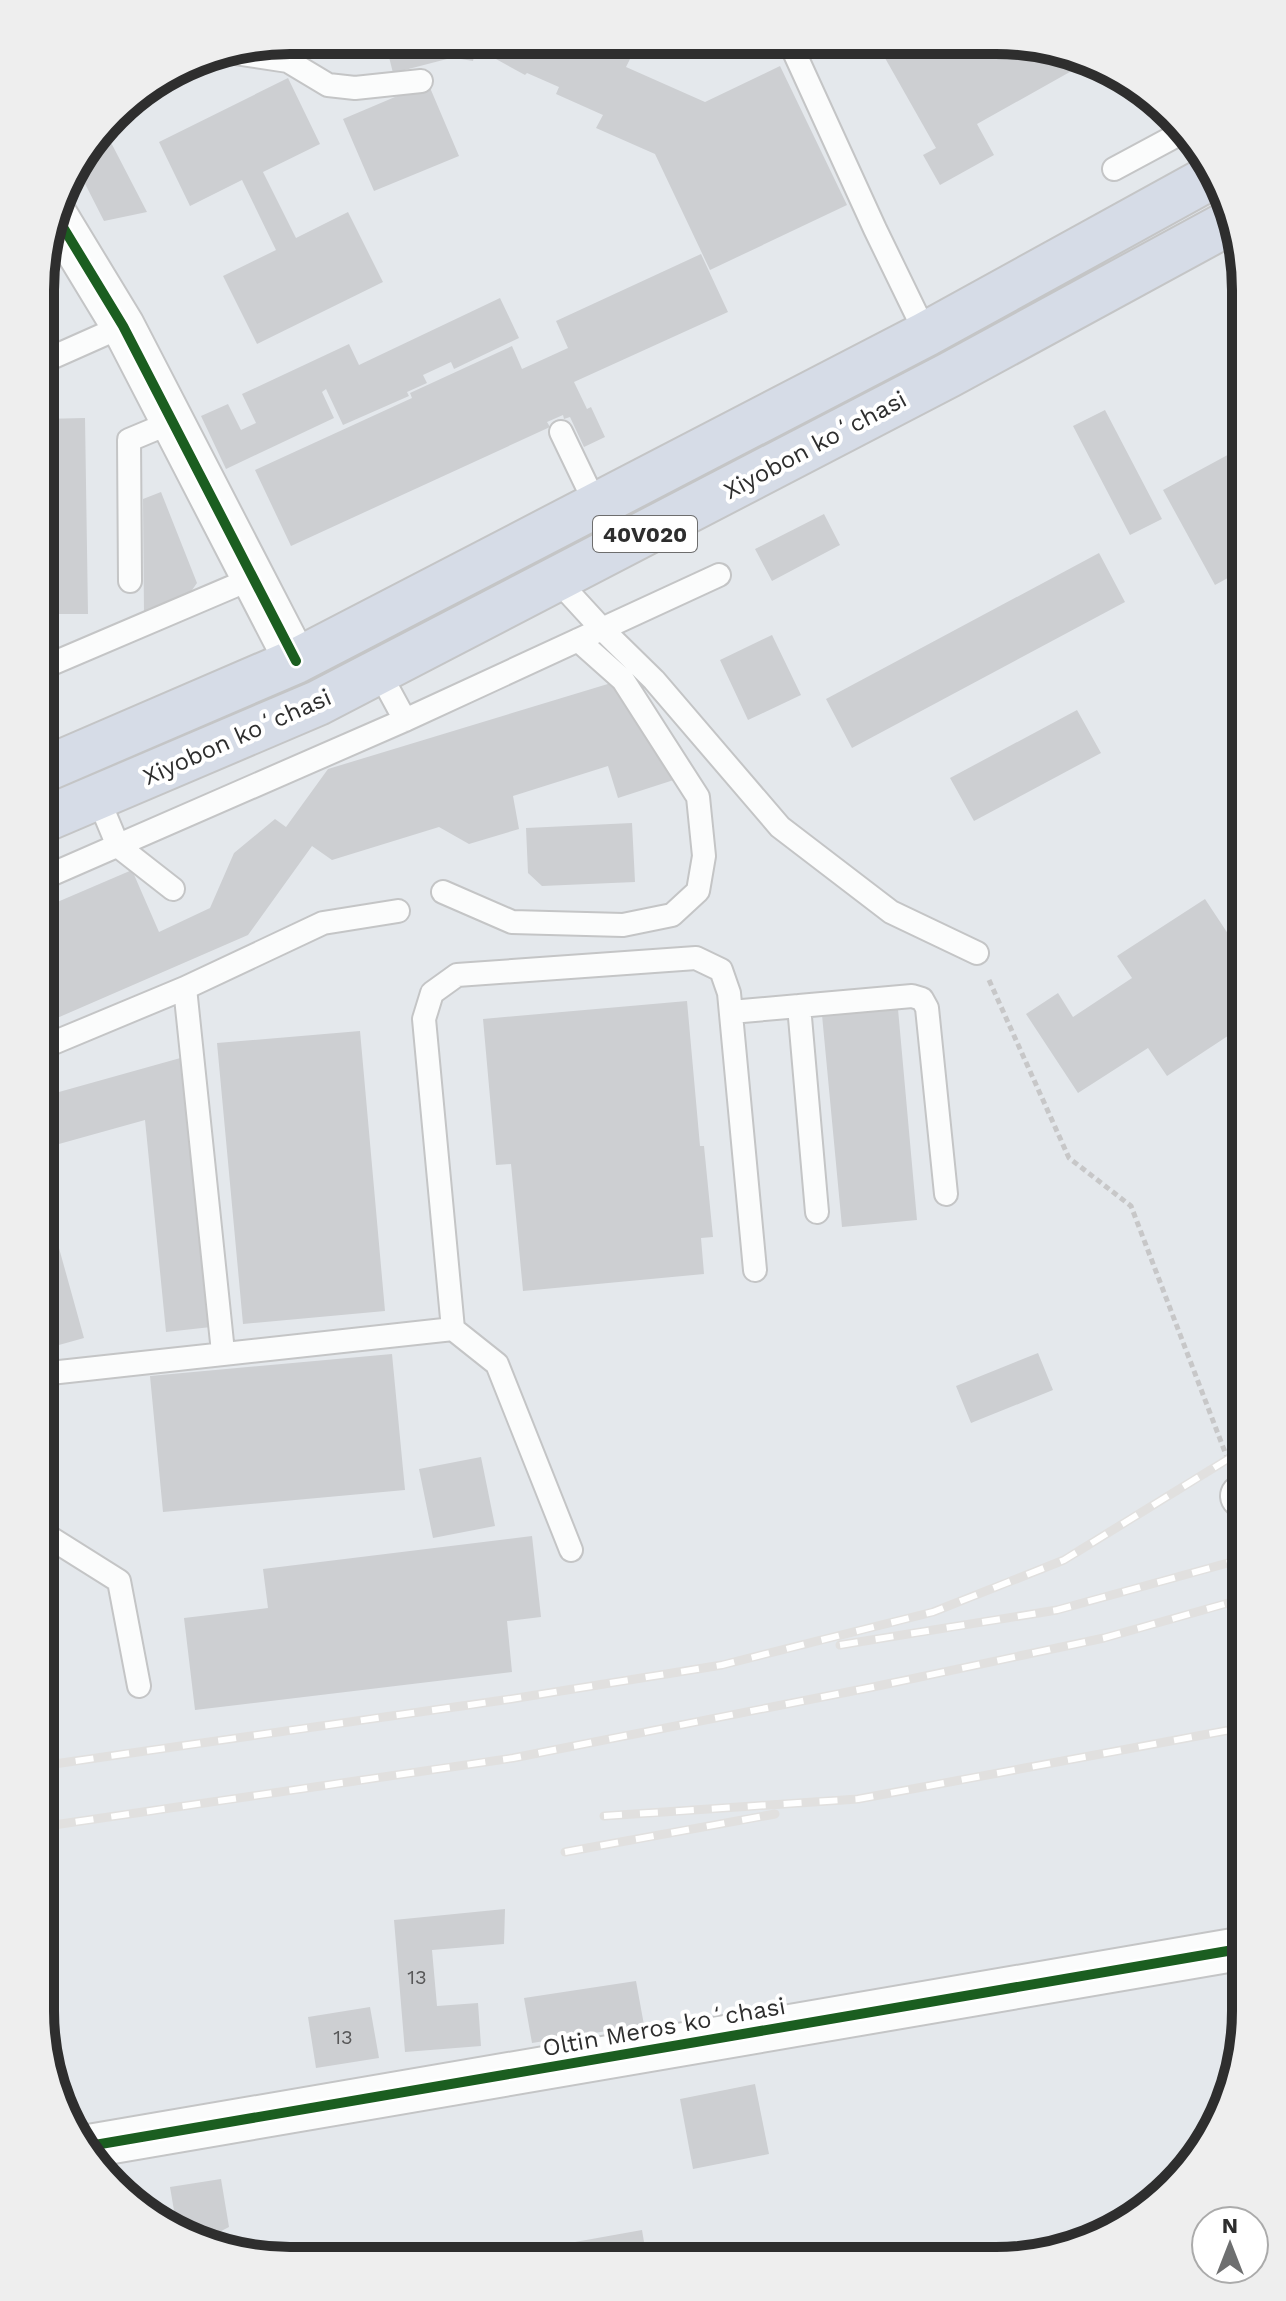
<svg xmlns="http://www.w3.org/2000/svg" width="1286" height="2301" font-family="'Work Sans',sans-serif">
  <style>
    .building { fill: #cdcfd2 }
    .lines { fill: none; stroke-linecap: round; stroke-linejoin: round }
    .lane-casing { stroke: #c4c5c6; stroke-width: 26 }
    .street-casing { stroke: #c4c5c6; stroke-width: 46 }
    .primary-casing { stroke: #c4c5c6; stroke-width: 48 }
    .path { stroke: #c7c7c8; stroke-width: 5; stroke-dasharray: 6 4; stroke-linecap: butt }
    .lane { stroke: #fbfcfc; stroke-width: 22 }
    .street { stroke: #fbfcfc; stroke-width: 42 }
    .primary { stroke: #d6dce7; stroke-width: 44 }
    .rail-casing { stroke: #e1e0df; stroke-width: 9 }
    .rail { stroke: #fff; stroke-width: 6; stroke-dasharray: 18; stroke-linecap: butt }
    .cycleway-casing { stroke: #fff; stroke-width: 15 }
    .cycleway { stroke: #1b5e20; stroke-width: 10 }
    .labels { text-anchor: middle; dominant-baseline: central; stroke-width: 8; stroke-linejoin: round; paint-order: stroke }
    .number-label { font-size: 20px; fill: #585859 }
    .shield { fill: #fff; stroke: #6d6d6d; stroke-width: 2 }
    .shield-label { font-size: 22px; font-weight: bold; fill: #2e2e2e }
    .street-label { font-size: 24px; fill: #2e2e2e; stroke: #fff }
    .rim { fill: none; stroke: #2e2e2e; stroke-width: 10 }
  </style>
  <rect width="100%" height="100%" fill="#e4e8ec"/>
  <path class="building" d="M385,41H442L447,59L393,73Z
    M452,41L603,42L632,55L626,67L705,102L780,66L847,205L710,270L655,154L596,128L603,115L556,94L559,87L527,73L525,75L476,48L473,61L449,57Z
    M910,44L1045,45L1084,64L977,124L994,155L940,185L923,155L936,148L885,58Z
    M288,78L320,144L263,172L296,238L348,212L383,282L257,344L223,276L276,250L242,180L190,206L159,142Z
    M428,83L459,156L374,191L343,119Z
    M104,129L147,212L104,221L76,166Z
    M701,254L728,312L574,382L587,409L591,407L605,437L584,447L570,417L564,419L563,415L547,422L550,427L291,546L255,470L412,398L410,393L512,346L522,369L568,348L556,321Z
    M500,298L519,338L454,369L451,362L423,375L427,383L407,392L409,396L343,425L326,389L322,392L334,418L226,469L201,416L228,404L241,430L256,423L242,394L349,344L359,365Z
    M1105,410L1162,519L1130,535L1073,426Z
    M85,418L88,614H42V419Z
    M1246,445V568L1215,585L1163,490Z
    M161,492L197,583L185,600L144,614L143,499Z
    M824,514L840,545L772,581L755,549Z
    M1099,553L1125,602L852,748L826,699Z
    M772,635L801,695L748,720L720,660Z
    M621,680L683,777L618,798L608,766L513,796L519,829L469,844L439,827L332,860L312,846L248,935L41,1025V909L132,870L159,932L210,908L234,853L275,819L286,827L328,769Z
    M1077,710L1101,753L974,821L950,778Z
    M632,823L635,882L542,886L528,873L526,828Z
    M1205,899L1246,961V1024L1167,1076L1148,1048L1078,1093L1026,1014L1058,993L1073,1017L1132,978L1117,956Z
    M687,1001L700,1146H704L713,1237L701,1238L704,1274L523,1291L511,1164L496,1165L483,1019Z
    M898,1009L917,1220L842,1227L822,1015Z
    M360,1031L385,1311L243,1324L217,1043Z
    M184,1057L211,1327L166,1332L145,1120L41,1149V1097Z
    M42,1187L84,1338L41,1350V1187Z
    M1038,1353L1053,1390L971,1423L956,1386Z
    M392,1354L405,1490L163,1512L150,1376Z
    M481,1457L495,1526L433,1538L419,1469Z
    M532,1536L541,1617L507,1621L512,1672L195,1710L184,1618L268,1608L263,1569Z
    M505,1909L504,1944L432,1950L437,2006L478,2003L481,2046L405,2052L394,1920Z
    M636,1981L644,2025L532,2043L524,1998Z
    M370,2007L379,2058L316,2068L308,2017Z
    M755,2084L769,2154L693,2169L680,2099Z
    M221,2179L229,2227L200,2242L178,2234L170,2187Z
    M642,2230L647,2260L486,2259V2258Z"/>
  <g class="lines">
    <g class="lane-casing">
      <path id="lane" d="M790,43L875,229L926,334
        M228,52L288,61L328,85L355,88L421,81
        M1114,169L1181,133
        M42,362L123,326
        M561,432L597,507
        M557,580L602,629L654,680L780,827L891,912L977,953
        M130,581L129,440L172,422
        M42,668L253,578
        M379,672L405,720
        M98,798L118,846L173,889
        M41,879L405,720L719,575
        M443,892L512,922L623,925L672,915L698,891L704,856L698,797L623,680L578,640
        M185,988L323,923L398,911
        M799,1006L912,996L922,999L927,1008L946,1194
        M731,1012L799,1006L817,1212
        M41,1048L185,988L223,1352
        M453,1329L497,1364L571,1550
        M41,1374L453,1329L424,1019L432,993L457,975L696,958L721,970L729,993L755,1270
        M41,1532L119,1581L139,1686"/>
    </g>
    <g class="street-casing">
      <path id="street" d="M55,214L123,326L296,661
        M1242,1496L1246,1494
        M89,2146L1245,1948"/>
    </g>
    <g class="primary-casing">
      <path id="primary" d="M41,771L296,661L926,334L1211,177
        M41,821L318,703L949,375L1234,220"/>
    </g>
    <path class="path" d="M989,980L1069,1158L1131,1206L1228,1460"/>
    <use href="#lane" class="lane"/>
    <use href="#street" class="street"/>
    <use href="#primary" class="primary"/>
    <g class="rail-casing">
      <path id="rail" d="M840,1645L1057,1610L1246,1558
        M40,1766L511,1699L722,1665L933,1612L1064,1560L1246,1448
        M604,1816L858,1799L1246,1727
        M40,1827L513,1758L873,1687L1104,1638L1246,1598
        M565,1852L775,1814"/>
    </g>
    <use href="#rail" class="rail"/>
    <g class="cycleway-casing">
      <path id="cycleway" d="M55,214L123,326L296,661
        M89,2146L1245,1948"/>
    </g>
    <use href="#cycleway" class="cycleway"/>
  </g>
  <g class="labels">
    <g class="number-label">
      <text x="417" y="1977">13</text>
      <text x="343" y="2037">13</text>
    </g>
    <rect class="shield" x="593" y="516" width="104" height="36" rx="6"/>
    <g class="shield-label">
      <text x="645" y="534">40V020</text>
    </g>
    <g class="street-label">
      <text transform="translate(815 445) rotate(-28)">Xiyobon koʻchasi</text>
      <text transform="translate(237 737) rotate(-24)">Xiyobon koʻchasi</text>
      <text transform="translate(664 2027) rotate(-10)">Oltin Meros koʻchasi</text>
    </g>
  </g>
  <path d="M0 0H1286V2301H0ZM290 54H996A236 236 0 0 1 1232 290V2011A236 236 0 0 1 996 2247H290A236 236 0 0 1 54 2011V290A236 236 0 0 1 290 54Z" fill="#eee" fill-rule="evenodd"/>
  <path class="rim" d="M290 54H996A236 236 0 0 1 1232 290V2011A236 236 0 0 1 996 2247H290A236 236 0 0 1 54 2011V290A236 236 0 0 1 290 54Z"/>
  <g transform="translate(1230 2245)"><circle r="38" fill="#ffffff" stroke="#ababab" stroke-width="2"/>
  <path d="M0-6L14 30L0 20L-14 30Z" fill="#6e6f70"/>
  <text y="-12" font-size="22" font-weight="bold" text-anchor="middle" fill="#2e2e2e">N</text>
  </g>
</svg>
